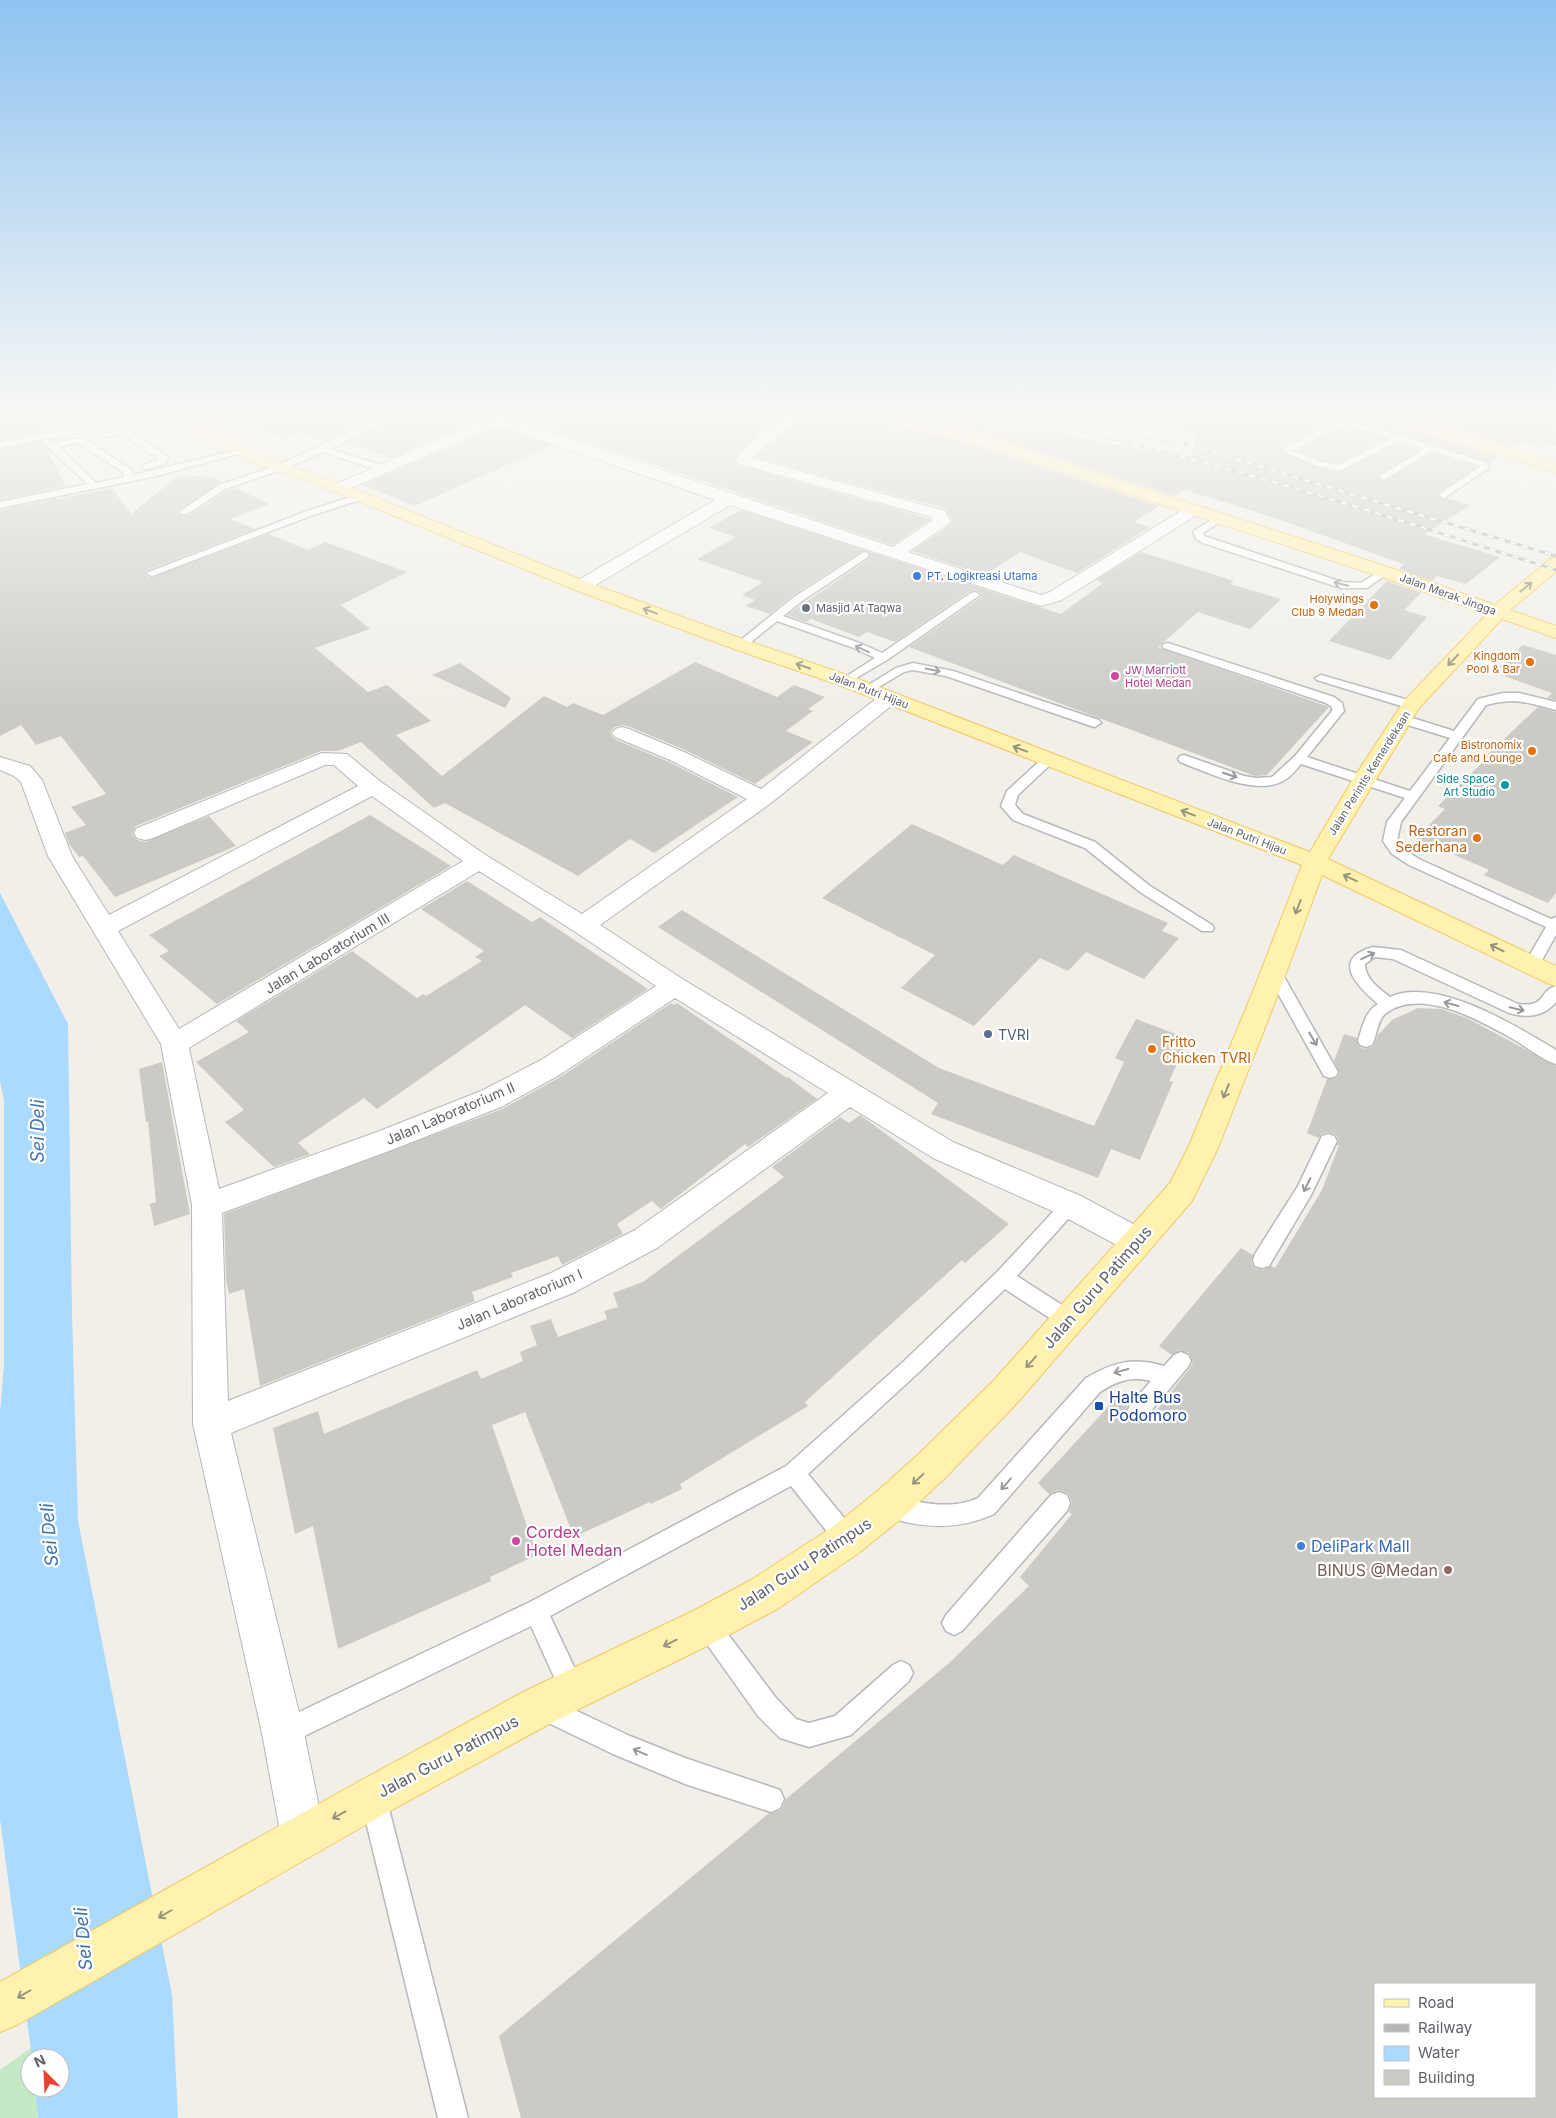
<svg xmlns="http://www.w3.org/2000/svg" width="1556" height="2118" font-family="Inter,sans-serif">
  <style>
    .green { fill: #c5e8c5 }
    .water { fill: #aadaff }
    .building { fill: #cccac5; fill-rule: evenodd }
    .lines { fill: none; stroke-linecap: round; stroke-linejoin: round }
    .service-casing { stroke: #b5b8bc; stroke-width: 3 }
    .minor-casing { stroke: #b5b8bc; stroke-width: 2 }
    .primary-casing { stroke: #f2c960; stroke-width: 2 }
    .path { stroke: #9cc7a9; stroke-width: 2; stroke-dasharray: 3 1; stroke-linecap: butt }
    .service { fill: #fff; fill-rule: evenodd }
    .minor { fill: #fff; fill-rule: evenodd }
    .primary { fill: #fff2af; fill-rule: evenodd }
    .rail-casing { stroke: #b6b7b8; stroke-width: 3 }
    .rail { stroke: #fff; stroke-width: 2; stroke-dasharray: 6; stroke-linecap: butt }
    .oneway { stroke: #979a9d }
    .oneway2 { stroke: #979581 }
    .shop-dot { fill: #3f7fe0; stroke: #fff; stroke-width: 2 }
    .food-dot { fill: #e8710a; stroke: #fff; stroke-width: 2 }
    .worship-dot { fill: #6b7280; stroke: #fff; stroke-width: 2 }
    .hotel-dot { fill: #d1479c; stroke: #fff; stroke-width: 2 }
    .culture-dot { fill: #0f9aa8; stroke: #fff; stroke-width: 2 }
    .service-dot { fill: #5c6f8a; stroke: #fff; stroke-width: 2 }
    .transit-dot { fill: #1a4fb4; stroke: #fff; stroke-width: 2 }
    .education-dot { fill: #8d6e63; stroke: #fff; stroke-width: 2 }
    .labels { text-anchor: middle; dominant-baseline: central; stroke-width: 4.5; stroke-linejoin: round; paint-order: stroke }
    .far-shop-label { font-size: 11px; fill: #366cbe; stroke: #fff; text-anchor: start }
    .far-street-label { font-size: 11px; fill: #5f6368; stroke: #fff }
    .far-food-label { font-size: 11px; fill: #c56008; stroke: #fff; text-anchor: end }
    .far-worship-label { font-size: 11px; fill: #5b616d; stroke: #fff; text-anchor: start }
    .far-hotel-label { font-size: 11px; fill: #b23c85; stroke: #fff; text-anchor: start }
    .far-culture-label { font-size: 11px; fill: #0d838f; stroke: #fff; text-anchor: end }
    .food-label { font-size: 14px; fill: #c56008; stroke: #fff; text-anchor: end }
    .street-label { font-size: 14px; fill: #5f6368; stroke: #fff }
    .service-label { font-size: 14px; fill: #4e5e75; stroke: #fff; text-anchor: start }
    .near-street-label { font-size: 16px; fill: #5f6368; stroke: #fff }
    .near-transit-label { font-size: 16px; fill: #164399; stroke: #fff; text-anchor: start }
    .near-hotel-label { font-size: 16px; fill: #b23c85; stroke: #fff; text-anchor: start }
    .near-shop-label { font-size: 16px; fill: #366cbe; stroke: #fff; text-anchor: start }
    .near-education-label { font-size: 16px; fill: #785e54; stroke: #fff; text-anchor: end }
    .near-water-label { font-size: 18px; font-style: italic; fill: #4174aa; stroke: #fff }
  </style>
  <rect width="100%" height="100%" fill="#f1efe8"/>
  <path class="green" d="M31,2048L30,2088H35L38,2118H0V2070Z"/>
  <path class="water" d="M0,893L68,1024L72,1314L78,1521L172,1995L178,2118H38L35,2088H60V2058H32L0,1819V1413L4,1365V1100L0,1081Z"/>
  <path class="building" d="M16,417H46L41,432L0,440V419Z
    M231,417H377L326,441L300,433L284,439L231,421Z
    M384,417H486L392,458L347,443L384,425Z
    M513,417H781L748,443L734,458L738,465L931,519L893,545Z
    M802,417H873L882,423L960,441L1159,506L1134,522L1150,527L1077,573L1020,552L985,575L912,551L950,525L952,520L946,509L755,457Z
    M913,417H996L982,431L1044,430L1189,459L1196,435L1156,422V417H1339L1283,446L1282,452L1316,468L1340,473L1398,443L1419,450L1380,474L1377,477L1383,482L1432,453L1477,467L1436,494L1443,500L1447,498L1471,505L1424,534L1500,557L1466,584L1437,576L1432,581L1399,569L1403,564L1272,517L1185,490L1175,496L971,430Z
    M1365,417H1382L1385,422L1499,457L1490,462L1358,421Z
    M1414,417H1556V446L1546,444L1541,447L1524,442L1514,447Z
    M1344,426L1385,438L1339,463L1322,460L1297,451Z
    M498,427L551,445L415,506L362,485Z
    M42,441L66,486L0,500V450Z
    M179,475L214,477L223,482L178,510L177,513L183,517L188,516L226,491L235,488L270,504L230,519L255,529L145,571L144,574L150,578L268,534L308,550L325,542L407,572L341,605L370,629L315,648L368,692L387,685L431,721L396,735L442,776L544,696L567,707L573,703L603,715L695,662L777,697L794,685L825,697L808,709L813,711L786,731L813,742L755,784L685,750L630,727L623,725L614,727L610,733L614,739L669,762L738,797L654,853L630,839L578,876L445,803L434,808L361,742L338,751H321L136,826L132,834L137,840L145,842L209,816L236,846L115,897L83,856L79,857L69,844L65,833L86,825L71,807L106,794L61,736L36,745L21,725L0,736V510L112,488L131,514Z
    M741,510L864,550L793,595L770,614L745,606L755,600L742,595L763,582L697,559L736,537L709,528Z
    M870,552L1061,614L1103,583L1096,580L1141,552L1234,581L1230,584L1281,599L1250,629L1198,612L1158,647L1329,707L1267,775L1255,776L909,647L981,597L982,594L976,590L970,591L895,642L867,632L859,637L811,619L806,622L787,615L869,559Z
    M1387,581L1421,593L1404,610L1427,617L1390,660L1329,641Z
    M1523,645L1556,655V700L1547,698L1552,693L1493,672Z
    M460,663L511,698L505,708L432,675Z
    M1538,707L1556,712V893L1548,903L1484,875L1489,870L1416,838L1445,809L1438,806L1489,756L1487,755Z
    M370,815L451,866L217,1004L159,956L169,951L149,935Z
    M912,824L1003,865L1014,855L1168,923L1162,931L1179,938L1144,979L1086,952L1068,971L1040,958L974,1026L901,988L935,955L822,898Z
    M467,881L532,922L540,917L648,989L572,1038L525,1005L377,1109L364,1098L298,1143L310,1154L274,1167L225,1122L244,1110L196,1062L249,1032L236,1021L352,951L417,998L423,994L426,996L482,961L475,957L484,951L421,909Z
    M682,910L939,1068L1094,1126L1124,1062L1115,1058L1136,1019L1189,1039L1169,1081L1173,1082L1140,1160L1111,1149L1098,1178L931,1114L938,1103L658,927Z
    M671,1003L674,1005L677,1003L787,1078L788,1077L817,1099L748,1147L745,1144L661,1209L652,1201L617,1224L623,1234L562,1265L558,1256L511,1273L513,1277L472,1292L475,1301L260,1386L244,1289L229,1294L226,1280L224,1214L502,1109L562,1076Z
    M1418,1008L1441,1009L1467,1018L1556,1066V2118H521L499,2036L769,1813L781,1810L786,1799L949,1663L1029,1586L1020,1577L1072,1514L1069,1512L1072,1502L1068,1493L1058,1490L1049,1494L1038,1483L1118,1396L1128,1404L1125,1413L1129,1421L1138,1424L1146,1419L1148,1421L1190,1368L1193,1362L1189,1353L1180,1350L1172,1355L1159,1346L1241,1248L1253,1255L1251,1261L1254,1268L1263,1270L1271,1266L1275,1268L1322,1190L1339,1145H1337L1339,1140L1335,1134L1327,1132L1321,1134L1319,1138L1307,1133L1327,1079L1337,1078L1340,1073L1334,1061L1344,1034L1357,1038L1359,1047L1365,1049L1373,1047L1378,1035L1392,1020ZM1375,1984H1535V2097H1375Z
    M162,1062L190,1214L154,1226L150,1204L156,1202L148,1121L146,1122L139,1069Z
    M860,1115L1009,1224L965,1263L962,1260L805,1402L808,1406L680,1484L682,1489L651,1504L650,1502L574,1537L525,1412L492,1425L537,1555L490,1577L491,1581L338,1649L313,1526L295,1534L273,1428L318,1411L324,1434L477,1370L481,1379L523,1361L520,1352L537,1345L530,1326L551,1319L558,1337L607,1319L604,1311L618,1307L613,1293L643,1282L784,1177L772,1167L840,1117L849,1123Z"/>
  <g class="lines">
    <g class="service-casing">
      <path id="service" d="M134,417H153L48,439L54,443L83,438L132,470L133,475L242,449L246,452L156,476L0,508V502L87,484L44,443V439L0,448V442ZM79,443L124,473V477L96,483L59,447Z
        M1348,417H1363L1352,421L1488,463L1489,468L1444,498L1439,495L1441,493L1481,466L1432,451L1384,480L1379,477L1381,475L1424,449L1398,441L1340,471L1317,466L1284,452V448L1340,419ZM1344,424L1390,438L1339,465L1322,462L1292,451Z
        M380,418L383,419V423L330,449L384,466V470H378L323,452L284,469L225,489L187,514L184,515L179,512L219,485L278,465Z
        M124,428L167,456L168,458L166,463L149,469H143V465L159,459L122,434L107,437L103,434Z
        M360,494L363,495V499L313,515L155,575L151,576L146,573L307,511Z
        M1220,515L1223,516V520L1203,533L1204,536L1342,582L1361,583L1381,570H1389L1390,572L1367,588H1341L1203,543L1196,539L1193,532L1195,530Z
        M864,552L868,553V557L802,601L783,616L862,644L882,653L971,593L975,592L980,595L887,660L846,684L842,683L840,681L842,679L875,658L854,648L777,621L745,647H737L735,645L737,643L794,597Z
        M1168,643L1334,697L1342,703L1344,711L1307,757L1410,791L1450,738L1398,722L1396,719L1398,716H1406L1454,731L1478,699L1503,693H1519L1556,702V710C1529,703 1515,697 1486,705L1401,822L1397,841L1402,848L1419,859L1551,919L1556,917V935L1537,969L1532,970L1527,969L1524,965L1546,927L1409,865L1392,854L1383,841L1387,822L1405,798L1301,764C1296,770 1289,779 1281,782C1253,795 1207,772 1180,762L1178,759L1180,756L1184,755L1244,776L1256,778L1272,777L1295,756L1332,711V707L1326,703L1164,648L1162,646L1164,644Z
        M913,663L953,671L1099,720L1101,723L1095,727L1091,726L946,676L913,670L904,672L872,691L868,693L862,689L896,668Z
        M1321,675L1415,702L1417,705L1411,709L1317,680L1315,678Z
        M1048,756L1052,757L1054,760L1052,763L1018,795L1015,805L1023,814L1095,842L1150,886L1212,925L1214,928L1212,931H1202L1140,892L1085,848L1013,820L1001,806L1007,791L1044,757Z
        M1373,947L1401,950L1518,1004C1547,1008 1538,991 1556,986V1002C1544,1017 1526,1018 1509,1013L1393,959L1375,957L1365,964C1365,979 1380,989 1390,997C1436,976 1518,1027 1556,1050V1064C1541,1059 1527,1047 1513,1039C1481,1021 1420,986 1385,1014C1377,1021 1377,1036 1372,1045L1366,1047L1360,1045L1358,1041C1362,1028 1365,1011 1378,1004C1357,986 1330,959 1373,947Z
        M1274,967L1279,968L1338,1072L1336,1076L1330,1078L1324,1076L1266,972L1269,968Z
        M1328,1134L1334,1136L1337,1141L1311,1195L1269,1266L1262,1268L1255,1266L1253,1260L1255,1254L1298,1186L1322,1136Z
        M1070,1198L1076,1200L1079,1205L1076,1210L1017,1276L1076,1314L1079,1320L1076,1326L1069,1329L1062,1326L1005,1289L917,1374L808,1474L855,1531L858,1539L855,1547L847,1550L839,1547L791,1486L550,1616L585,1690L582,1699L573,1702L564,1699L531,1626L292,1742L283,1745L274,1742L271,1733L274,1724L528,1603L786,1466L903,1362L997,1272L1064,1200Z
        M1181,1352L1188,1355L1191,1361L1188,1367L1144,1419L1137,1422L1130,1419L1127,1412L1130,1405L1151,1381C1131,1376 1117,1381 1100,1392L994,1514C956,1531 919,1529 880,1514L877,1506L880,1498L888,1495C917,1502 949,1511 978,1498L1086,1378C1114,1362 1132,1357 1164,1366L1174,1355Z
        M1059,1492L1067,1495L1070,1503L1067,1511L962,1631L954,1635L946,1631L942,1623L946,1615L1051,1495Z
        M707,1613L715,1617L776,1698L796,1719L809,1723L835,1716L893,1665L901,1661L909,1665L913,1673L909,1681L851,1735L809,1747L780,1738L758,1716L699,1633L695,1625L699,1617Z
        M545,1696L630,1736L685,1758L780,1790L784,1799L780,1808L771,1812L685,1784L613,1754L536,1717L533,1708L536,1699Z
        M373,1784L382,1788L386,1797L468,2118H438L360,1797L364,1788Z"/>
    </g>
    <g class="minor-casing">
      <path id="minor" d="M491,417H511L509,419L893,547L933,520L932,517L739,464L735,459L749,444L784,417H800L751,458L945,511L950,521L948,524L908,552L1041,595L1050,592L1189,506H1201L1203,509L1201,512L1062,600L1041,606L730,505L587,590L581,591L575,590L572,586L575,582L715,500L498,425L344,491H334L331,488L334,485Z
        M889,692L896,694L899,698L896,702L771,803L600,925L684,980L953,1142L1081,1196L1148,1232L1153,1241L1148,1250L1137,1254L1126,1250L1059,1214L933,1158L850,1107L657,1248L573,1293L231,1433L304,1733L325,1836L318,1851L303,1858L288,1851L281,1836L262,1733L193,1424L192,1205L161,1044L48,856L21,782L14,776L0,770V757L30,766L42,780L72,856L109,915L358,786L334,765H325L153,838L145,840L137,838L134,833L137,828L322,753L347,754L381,782L487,856L582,914L747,799L670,760L615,737L612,733L615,729L622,727L629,729L684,752L761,789L882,694ZM372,796L463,861L179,1029L118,931ZM479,871L574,931L656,986L541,1060L481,1091L377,1132L219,1189L189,1048ZM675,998L828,1093L635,1230L551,1273L228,1401L222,1213L397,1148L501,1107L561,1074Z"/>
    </g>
    <g class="primary-casing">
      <path id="primary" d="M170,417H188L259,455L344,485L587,582L748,641L853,677L1310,852L1353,779L1404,701L1487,614L1379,576L961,439L882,421L875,417H903L970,432L1391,568L1495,605L1550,559L1556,558V572L1510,610L1556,626V638L1502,619L1419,708L1328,859L1556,966V986L1547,983L1322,875L1282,984L1218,1148L1192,1201L1018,1402L946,1477L901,1519L860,1552L779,1608L721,1639L555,1721L388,1812L17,2025L0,2032V1982L358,1782L525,1691L693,1611L751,1580L834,1526L875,1493L920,1453L994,1380L1170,1183L1188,1148L1256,984L1302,865L839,685L734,649L575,590L334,491L249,461Z
        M1384,417H1407L1556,462V472L1386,420Z"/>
    </g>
    <path class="path" d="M410,417L437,424"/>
    <use href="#service" class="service"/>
    <use href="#minor" class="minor"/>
    <use href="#primary" class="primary"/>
    <g class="rail-casing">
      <path id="rail" d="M1016,417C1200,455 1377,513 1556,570
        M1086,417L1172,445
        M1166,438L1556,556"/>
    </g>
    <use href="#rail" class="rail"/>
  </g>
  <defs><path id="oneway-shaft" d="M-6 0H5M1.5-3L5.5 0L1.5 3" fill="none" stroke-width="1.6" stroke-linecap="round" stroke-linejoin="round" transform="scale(1.25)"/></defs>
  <g class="oneway">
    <use href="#oneway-shaft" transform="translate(1341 584) rotate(-166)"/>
    <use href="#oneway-shaft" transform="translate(862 649) rotate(-156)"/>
    <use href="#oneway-shaft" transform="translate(933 670) rotate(12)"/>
    <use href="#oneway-shaft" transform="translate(1230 775) rotate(18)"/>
    <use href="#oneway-shaft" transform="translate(1368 956) rotate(-25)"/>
    <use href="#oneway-shaft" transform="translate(1451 1004) rotate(-165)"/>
    <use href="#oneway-shaft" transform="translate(1517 1009) rotate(13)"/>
    <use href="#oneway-shaft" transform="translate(1313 1039) rotate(60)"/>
    <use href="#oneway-shaft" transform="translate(1307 1185) rotate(116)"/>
    <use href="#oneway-shaft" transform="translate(1121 1371) rotate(165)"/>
    <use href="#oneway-shaft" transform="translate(1006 1484) rotate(132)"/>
    <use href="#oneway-shaft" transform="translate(640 1752) rotate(-157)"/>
  </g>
  <g class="oneway2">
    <use href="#oneway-shaft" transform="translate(1526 587) rotate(-39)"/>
    <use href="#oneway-shaft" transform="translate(650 611) rotate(-160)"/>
    <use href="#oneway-shaft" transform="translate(1453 660) rotate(133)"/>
    <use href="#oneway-shaft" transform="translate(803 666) rotate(-161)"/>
    <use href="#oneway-shaft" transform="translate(1020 749) rotate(-159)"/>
    <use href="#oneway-shaft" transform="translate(1188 813) rotate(-159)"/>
    <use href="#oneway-shaft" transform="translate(1350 878) rotate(-155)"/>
    <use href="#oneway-shaft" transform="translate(1298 907) rotate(111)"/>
    <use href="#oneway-shaft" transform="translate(1497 948) rotate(-154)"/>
    <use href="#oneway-shaft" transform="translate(1226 1091) rotate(112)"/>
    <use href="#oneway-shaft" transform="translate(1031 1362) rotate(132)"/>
    <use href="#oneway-shaft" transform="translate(918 1479) rotate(137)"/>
    <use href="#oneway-shaft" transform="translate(670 1643) rotate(154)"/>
    <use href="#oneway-shaft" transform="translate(339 1815) rotate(151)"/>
    <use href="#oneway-shaft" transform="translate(165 1914) rotate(150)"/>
    <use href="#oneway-shaft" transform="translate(24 1994) rotate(150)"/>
  </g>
  <linearGradient id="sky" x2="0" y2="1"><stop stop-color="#8fc3f1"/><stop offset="0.58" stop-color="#f9f8f5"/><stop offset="1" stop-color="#f9f8f5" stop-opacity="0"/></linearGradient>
  <rect width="1556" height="714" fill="url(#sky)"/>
  <g class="shop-dot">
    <circle cx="917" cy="576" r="5"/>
    <circle cx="1301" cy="1546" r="5"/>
  </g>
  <g class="food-dot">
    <circle cx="1374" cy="605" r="5"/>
    <circle cx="1530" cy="662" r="5"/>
    <circle cx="1532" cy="751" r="5"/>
    <circle cx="1477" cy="838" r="5"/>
    <circle cx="1152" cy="1049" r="5"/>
  </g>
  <circle class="worship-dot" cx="806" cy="608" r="5"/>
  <g class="hotel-dot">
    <circle cx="1115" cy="676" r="5"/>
    <circle cx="516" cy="1541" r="5"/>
  </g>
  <circle class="culture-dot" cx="1505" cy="785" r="5"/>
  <circle class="service-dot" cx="988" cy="1034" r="5"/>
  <rect class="transit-dot" x="1094" y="1401" width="10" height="10" rx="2.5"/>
  <circle class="education-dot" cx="1448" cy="1570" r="5"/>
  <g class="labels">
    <g class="far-shop-label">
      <text x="927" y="576">PT. Logikreasi Utama</text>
    </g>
    <g class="far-street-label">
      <text transform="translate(1448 594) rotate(20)">Jalan Merak Jingga</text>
      <text transform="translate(869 690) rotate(21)">Jalan Putri Hijau</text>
      <text transform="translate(1369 773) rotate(-58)">Jalan Perintis Kemerdekaan</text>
      <text transform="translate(1247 836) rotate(21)">Jalan Putri Hijau</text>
    </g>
    <g class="far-food-label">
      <text x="1364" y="599">Holywings<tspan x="1364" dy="13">Club 9 Medan</tspan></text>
      <text x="1520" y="656">Kingdom<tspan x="1520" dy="13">Pool &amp; Bar</tspan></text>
      <text x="1522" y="745">Bistronomix<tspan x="1522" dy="13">Cafe and Lounge</tspan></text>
    </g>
    <g class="far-worship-label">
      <text x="816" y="608">Masjid At Taqwa</text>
    </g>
    <g class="far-hotel-label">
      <text x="1125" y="670">JW Marriott<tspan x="1125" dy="13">Hotel Medan</tspan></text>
    </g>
    <g class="far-culture-label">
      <text x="1495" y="779">Side Space<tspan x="1495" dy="13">Art Studio</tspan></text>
    </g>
    <g class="food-label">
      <text x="1467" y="830">Restoran<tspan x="1467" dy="16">Sederhana</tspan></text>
      <text x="1162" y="1041" text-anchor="start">Fritto<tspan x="1162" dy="16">Chicken TVRI</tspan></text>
    </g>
    <g class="street-label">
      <text transform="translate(327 953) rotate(-31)">Jalan Laboratorium III</text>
      <text transform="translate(450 1113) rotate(-23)">Jalan Laboratorium II</text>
      <text transform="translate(519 1299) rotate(-23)">Jalan Laboratorium I</text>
    </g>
    <g class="service-label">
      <text x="998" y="1034">TVRI</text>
    </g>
    <g class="near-street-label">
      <text transform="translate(1097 1287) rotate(-49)">Jalan Guru Patimpus</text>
      <text transform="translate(804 1564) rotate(-33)">Jalan Guru Patimpus</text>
      <text transform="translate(448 1756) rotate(-28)">Jalan Guru Patimpus</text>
    </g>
    <g class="near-transit-label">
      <text x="1109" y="1397">Halte Bus<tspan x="1109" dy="18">Podomoro</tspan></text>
    </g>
    <g class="near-hotel-label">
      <text x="526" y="1532">Cordex<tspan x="526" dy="18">Hotel Medan</tspan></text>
    </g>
    <g class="near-shop-label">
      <text x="1311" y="1546">DeliPark Mall</text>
    </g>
    <g class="near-education-label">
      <text x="1438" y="1570">BINUS @Medan</text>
    </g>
    <g class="near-water-label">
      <text transform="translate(37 1131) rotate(-90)">Sei Deli</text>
      <text transform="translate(49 1535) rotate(-95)">Sei Deli</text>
      <text transform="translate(83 1939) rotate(-95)">Sei Deli</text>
    </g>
  </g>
  <rect x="1374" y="1983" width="162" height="115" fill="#ffffff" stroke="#bfc1c3"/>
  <rect x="1384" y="1999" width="25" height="8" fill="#fff2af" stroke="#bfc1c3"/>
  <text x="1418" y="2008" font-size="15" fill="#5f6368">Road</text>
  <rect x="1384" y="2024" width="25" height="8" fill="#b6b7b8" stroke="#bfc1c3"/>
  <text x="1418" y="2033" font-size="15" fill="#5f6368">Railway</text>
  <rect x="1384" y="2046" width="25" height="15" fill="#aadaff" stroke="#bfc1c3"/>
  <text x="1418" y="2058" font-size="15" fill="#5f6368">Water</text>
  <rect x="1384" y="2070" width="25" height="15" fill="#cccac5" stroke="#bfc1c3"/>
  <text x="1418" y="2083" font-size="15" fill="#5f6368">Building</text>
  <g transform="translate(45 2073) rotate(336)"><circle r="24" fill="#ffffff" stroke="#bfc1c3"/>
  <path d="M0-4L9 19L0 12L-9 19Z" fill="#ea4335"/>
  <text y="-8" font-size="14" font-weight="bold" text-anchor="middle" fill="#5f6368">N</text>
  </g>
</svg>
